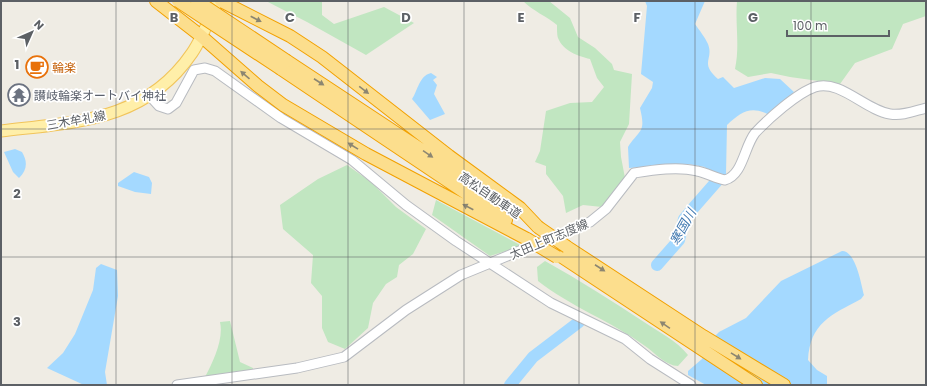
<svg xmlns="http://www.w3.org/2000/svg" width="927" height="386" font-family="Poppins,'Noto Sans JP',sans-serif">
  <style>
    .green { fill: #c1e6c1 }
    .water { fill: #a4d9ff }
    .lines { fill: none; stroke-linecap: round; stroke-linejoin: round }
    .river { stroke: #a4d9ff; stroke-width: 12 }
    .secondary-casing { stroke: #b8bbc0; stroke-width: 11 }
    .primary-casing { stroke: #f1c45b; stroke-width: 13 }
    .highway-casing { stroke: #f2a101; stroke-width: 14 }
    .secondary { stroke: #fff; stroke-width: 9 }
    .primary { stroke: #ffefa9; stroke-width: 11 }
    .highway { stroke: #fcde8d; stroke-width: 12 }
    .highway-bridge-casing { stroke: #f2a101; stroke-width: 14; stroke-linecap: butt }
    .highway-bridge { stroke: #fcde8d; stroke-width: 12 }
    .oneway { fill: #8c8671 }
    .grid { fill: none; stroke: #5c6065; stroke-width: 1; stroke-opacity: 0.55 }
    .labels { text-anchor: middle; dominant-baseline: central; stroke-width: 3.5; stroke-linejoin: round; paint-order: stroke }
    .food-label { font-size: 12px; fill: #c56008; stroke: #fff; text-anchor: start }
    .worship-label { font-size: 12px; fill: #5b616d; stroke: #fff; text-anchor: start }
    .street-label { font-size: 12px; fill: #5c6065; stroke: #fff }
    .water-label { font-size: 13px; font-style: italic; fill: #4179b1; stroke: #fff }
    .grid-label { font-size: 13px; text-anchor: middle; font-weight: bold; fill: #5c6065; stroke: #fff; stroke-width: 3.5; stroke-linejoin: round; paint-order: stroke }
  </style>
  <rect width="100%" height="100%" fill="#efece4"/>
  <path class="green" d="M266,1H322V15L334,24L384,7L414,23L366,55L307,22Z
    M523,1H549L570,18L578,37L595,48L612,64L614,70L632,74L629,124L620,142L621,157L625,178L602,207L583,205L566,213L563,196L546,174V166L535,162L540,151L546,111L570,103L592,102L604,87L597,78L590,59C578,56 563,51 558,38C557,35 557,29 557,25C546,16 533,11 523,1Z
    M737,1H926V16L903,24L892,49L855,63L840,84L790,77L771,73L748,77L735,69C740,45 735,25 737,1Z
    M347,165L371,182L396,207L426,229L413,254L399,265L397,277L386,284L373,303L368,328L345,349L328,342L322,328V296L311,283L313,255L283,229L280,205L318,179Z
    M436,200L522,246L490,256L432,215Z
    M545,261C579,280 612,301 644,322C659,332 677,341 688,355L678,366C666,366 655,353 645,346C611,321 571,307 538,281L537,267Z
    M230,321L240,362L253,368V370L205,377C213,362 224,339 220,322Z"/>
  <path class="water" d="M645,1H705L695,24C699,30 705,37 708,44C714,60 699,62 718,79L723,77L734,88L765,78L780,79L794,92L769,115C751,105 741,112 727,125L726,174L722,177L708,174L705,167L688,164L629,168L628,147C640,129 646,133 640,108L652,88L653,82L641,74L647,6Z
    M431,73L437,77L433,80L437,85L434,94L445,114L430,120L412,99C418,90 419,76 431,73Z
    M15,149L22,152C28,162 27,170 19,178L13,172L4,152Z
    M134,172L149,177L152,183L151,194L135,192L118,186V183Z
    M842,251C856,251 861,284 864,295L861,299C831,315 810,323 808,360L817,370L827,376V385H706L688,375V371L702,359L713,338L719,332L746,318L781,281Z
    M101,264L117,270L118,296L105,372L107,385H84L47,368L63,353L75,334L93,290L96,268Z"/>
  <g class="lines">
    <path class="river" d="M657,265L679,240L684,219L689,213L717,181L718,169
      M510,385L533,357L579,322"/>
    <g class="secondary-casing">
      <path id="secondary" d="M149,95L159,106L168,109L176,103L194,70L205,68L215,71L281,118L352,160L406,205L456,241L551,303L625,339L650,359L691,385
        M177,385L297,368L344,357L406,310L461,275L590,222L606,209L634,173C653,170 678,166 697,171C707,173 715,178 725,180C743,175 744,147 755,133C768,119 797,93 815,87C840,79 865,110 890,114C903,116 914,111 926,108"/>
    </g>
    <g class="primary-casing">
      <path id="primary" d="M1,131C75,122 145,122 192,53C203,37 209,19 217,1"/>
    </g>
    <g class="highway-casing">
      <path id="highway" d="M156,1L201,36L258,86L283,105L366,154L527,239
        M221,1L290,36L322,57L449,156L520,208L538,227
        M287,61L469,181
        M281,69L506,220
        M567,247L703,336L784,385
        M559,255L756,385"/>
    </g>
    <use href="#secondary" class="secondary"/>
    <use href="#primary" class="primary"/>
    <use href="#highway" class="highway"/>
    <g class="highway-bridge-casing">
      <path id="highway-bridge" d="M178,1L281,69
        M197,1L287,61
        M538,227L567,247
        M527,239L557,257"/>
    </g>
    <use href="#highway-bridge" class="highway-bridge"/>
  </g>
  <defs><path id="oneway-solid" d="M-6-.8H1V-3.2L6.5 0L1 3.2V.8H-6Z"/></defs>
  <g class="oneway">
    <use href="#oneway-solid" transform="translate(256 19) rotate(27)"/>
    <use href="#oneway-solid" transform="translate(245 75) rotate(-139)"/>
    <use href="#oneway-solid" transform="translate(319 82) rotate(33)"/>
    <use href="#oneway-solid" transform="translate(364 90) rotate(37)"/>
    <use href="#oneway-solid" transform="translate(353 146) rotate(-148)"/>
    <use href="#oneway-solid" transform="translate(428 154) rotate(34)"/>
    <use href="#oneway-solid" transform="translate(468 207) rotate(-153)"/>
    <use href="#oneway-solid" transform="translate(600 268) rotate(33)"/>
    <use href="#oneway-solid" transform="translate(665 325) rotate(-146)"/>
    <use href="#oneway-solid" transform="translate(736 356) rotate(32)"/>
  </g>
  <path class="grid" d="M116,1V385M232,1V385M348,1V385M464,1V385M579,1V385M695,1V385M811,1V385M1,129H926M1,257H926"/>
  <defs>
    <g id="cafe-ring" transform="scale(1.15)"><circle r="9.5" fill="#fff" stroke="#e8710a" stroke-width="1.5"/><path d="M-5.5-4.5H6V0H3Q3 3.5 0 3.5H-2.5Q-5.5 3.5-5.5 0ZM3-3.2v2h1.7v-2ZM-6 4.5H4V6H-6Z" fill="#e8710a"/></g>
    <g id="temple-ring" transform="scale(1.15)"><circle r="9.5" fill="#fff" stroke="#6b7280" stroke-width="1.5"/><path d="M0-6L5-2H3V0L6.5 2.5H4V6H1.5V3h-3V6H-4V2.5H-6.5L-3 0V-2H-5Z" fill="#6b7280"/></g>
  </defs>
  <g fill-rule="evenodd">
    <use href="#cafe-ring" x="37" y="67"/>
    <use href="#temple-ring" x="19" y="95"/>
  </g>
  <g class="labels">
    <g class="food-label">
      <text x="52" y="67">輪楽</text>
    </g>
    <g class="worship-label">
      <text x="34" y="95">讃岐輪楽オートバイ神社</text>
    </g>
    <g class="street-label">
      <text transform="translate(76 120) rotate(-10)">三木牟礼線</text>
      <text transform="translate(490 195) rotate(34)">高松自動車道</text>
      <text transform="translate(549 239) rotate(-23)">太田上町志度線</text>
    </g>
    <g class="water-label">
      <text transform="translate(683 227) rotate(-61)">寒国川</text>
    </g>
  </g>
  <g class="grid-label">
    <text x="174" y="22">B</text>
    <text x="290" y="22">C</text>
    <text x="406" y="22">D</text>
    <text x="521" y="22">E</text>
    <text x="637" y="22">F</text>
    <text x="753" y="22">G</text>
    <text x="17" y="69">1</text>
    <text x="17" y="198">2</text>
    <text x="17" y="326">3</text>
  </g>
  <rect width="927" height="386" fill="none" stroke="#5c6065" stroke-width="4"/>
  <g transform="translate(32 32) rotate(45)" stroke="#ffffff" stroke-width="3" paint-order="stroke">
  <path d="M0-3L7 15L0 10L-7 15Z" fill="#5c6065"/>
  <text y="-6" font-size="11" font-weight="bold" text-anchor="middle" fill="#5c6065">N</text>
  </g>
  <path d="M787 30v6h102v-6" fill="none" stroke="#5c6065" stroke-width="2"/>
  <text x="793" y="30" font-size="12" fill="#5c6065" stroke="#ffffff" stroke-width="3" paint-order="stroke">100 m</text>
</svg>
